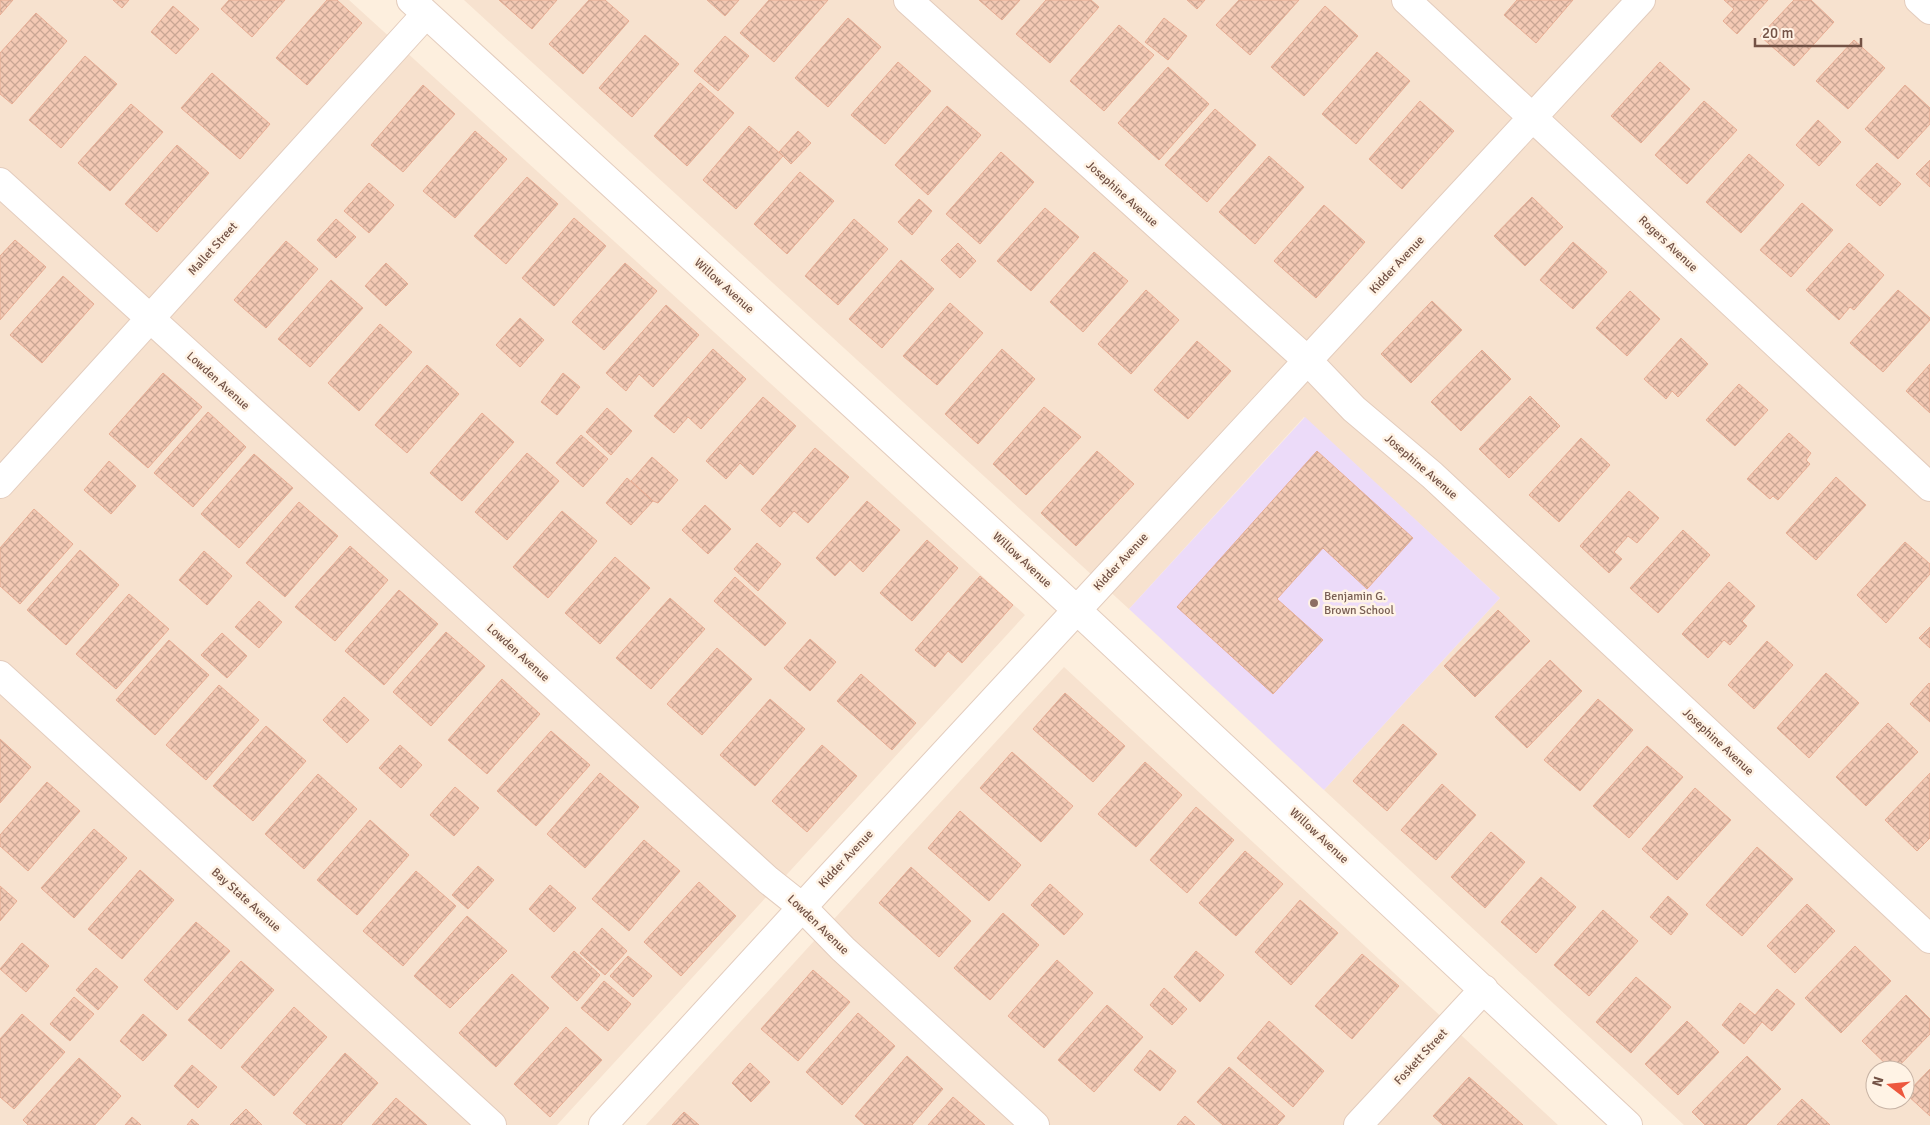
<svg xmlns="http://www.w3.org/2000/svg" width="1930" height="1125" font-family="Signika,sans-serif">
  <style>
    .residential { fill: #f7e2cf; fill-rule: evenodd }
    .education { fill: #ecdbf9 }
    .building { fill: url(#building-cross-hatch); stroke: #e7ad94 }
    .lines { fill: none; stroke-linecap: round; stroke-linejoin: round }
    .minor-casing { stroke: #e3ccbd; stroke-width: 30 }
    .minor { stroke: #fff; stroke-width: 28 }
    .education-dot { fill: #8d6e63; stroke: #fff3e5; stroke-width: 2 }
    .labels { text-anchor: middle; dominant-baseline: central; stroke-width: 5; stroke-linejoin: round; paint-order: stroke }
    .street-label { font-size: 12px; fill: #735245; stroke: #fff3e5 }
    .education-label { font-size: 12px; fill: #785e54; stroke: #fff3e5; text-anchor: start }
  </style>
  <defs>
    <pattern id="building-cross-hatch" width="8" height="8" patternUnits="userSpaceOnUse" patternTransform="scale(1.25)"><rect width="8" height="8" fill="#f3c9b4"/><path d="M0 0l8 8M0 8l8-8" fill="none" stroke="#c9a694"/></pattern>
  </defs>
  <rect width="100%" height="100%" fill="#fdefde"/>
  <path class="residential" d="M0,0H349L1025,615L557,1125H0Z
    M464,0H1930V1125H1684L1324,790L1500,598L1304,417L1129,609ZM1875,1070H1905V1100H1875Z
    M1064,667L1558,1125H646Z"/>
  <path class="education" d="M1305,417L1500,598L1324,790L1129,609Z"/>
  <path class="building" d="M0,0H13L0,15Z
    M113,0H129L122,8Z
    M229,0H285L252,37L221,9Z
    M327,0H337L362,23L307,85L276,58Z
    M499,0H557L532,29Z
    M589,0H605L629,21L583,74L549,44Z
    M707,0H739L725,16Z
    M769,0H828L774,62L740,33Z
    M979,0H1020L1002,20Z
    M1046,0H1091L1099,7L1050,63L1016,34Z
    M1187,0H1205L1197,9Z
    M1239,0H1299L1250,55L1216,25Z
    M1517,0H1573L1536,43L1504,15Z
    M1724,0H1768L1737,34L1723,21L1734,9Z
    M1794,0H1811L1834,22L1794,66L1760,36Z
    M173,6L199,29L176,54L151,32Z
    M1325,6L1358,36L1304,96L1271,67Z
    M36,13L67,41L12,104L0,94V53Z
    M848,18L881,47L828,107L795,78Z
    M1164,18L1187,36L1168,60L1145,42Z
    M1119,25L1154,55L1104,111L1070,81Z
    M645,35L679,64L632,117L599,88Z
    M725,36L749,56L718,91L694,71Z
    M1854,40L1885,68L1848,109L1816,81Z
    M1377,52L1410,81L1356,144L1322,114Z
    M85,56L117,84L61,148L29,120Z
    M898,62L931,91L885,144L851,115Z
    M1660,62L1690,89L1641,143L1611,116Z
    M1168,67L1209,104L1159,160L1118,123Z
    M212,73L270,124L240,159L181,108Z
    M700,83L734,113L687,166L654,136Z
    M423,85L455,114L403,172L371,145Z
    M1905,85L1930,108V124L1898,159L1865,129Z
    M1420,101L1454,131L1402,189L1369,159Z
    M1704,101L1737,130L1687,184L1655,155Z
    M131,104L163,132L110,191L78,163Z
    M947,106L981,135L928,195L895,165Z
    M1215,109L1256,145L1207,202L1165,165Z
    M1818,120L1841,142L1819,166L1796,145Z
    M749,126L783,156L736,209L703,180Z
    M475,131L507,159L455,218L423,191Z
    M798,131L811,143L791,164L779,152Z
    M177,145L209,173L157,232L125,204Z
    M1001,152L1034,182L980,244L946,214Z
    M1749,154L1784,185L1741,233L1706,202Z
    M1269,156L1304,187L1255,244L1219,212Z
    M1930,160V187L1916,174Z
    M1877,163L1901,184L1880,206L1856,185Z
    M800,172L834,201L787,254L754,224Z
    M527,177L558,204L506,264L474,236Z
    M369,183L394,205L369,233L344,211Z
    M1532,197L1563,227L1525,266L1494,236Z
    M919,199L932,211L912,235L898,222Z
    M1802,203L1833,230L1791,277L1760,250Z
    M1324,205L1365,242L1316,298L1274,261Z
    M1045,208L1079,237L1031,291L997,261Z
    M574,218L606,246L554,306L522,278Z
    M336,219L356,237L336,258L317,240Z
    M854,219L888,249L838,305L805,276Z
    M15,240L46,267L0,320V256Z
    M286,241L318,269L266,328L234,300Z
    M1573,242L1607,272L1573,309L1540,280Z
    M958,243L976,261L960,278L941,260Z
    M1849,243L1884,275L1854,310L1850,307L1839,320L1806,290Z
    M1094,252L1128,281L1083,332L1050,302Z
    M901,260L934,289L882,348L849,319Z
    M386,263L408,284L386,306L365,286Z
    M625,263L657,291L604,350L572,322Z
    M63,276L94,304L42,363L10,335Z
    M331,280L363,308L310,367L278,339Z
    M1146,290L1179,320L1131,374L1098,344Z
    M1898,290L1930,318V320L1883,372L1850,343Z
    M1630,291L1660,319L1627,356L1596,328Z
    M1432,301L1462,330L1411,383L1381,354Z
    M950,303L983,333L937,385L903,356Z
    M666,305L699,335L653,387L639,374L626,391L606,373Z
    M520,318L544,340L520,367L496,345Z
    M380,324L412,352L359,411L328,383Z
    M1681,338L1708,364L1678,397L1672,391L1666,399L1644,379Z
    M1197,341L1231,371L1188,419L1154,390Z
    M713,349L746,379L701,429L688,417L674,433L654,416Z
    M1002,349L1035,379L978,444L945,414Z
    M1482,350L1511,379L1461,431L1431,402Z
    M1930,364V413L1906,391Z
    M427,365L459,394L407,453L375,425Z
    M163,373L202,407L148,468L109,434Z
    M563,373L580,387L557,415L541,402Z
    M1739,384L1768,410L1735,446L1706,420Z
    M1530,396L1560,426L1509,478L1479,449Z
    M763,397L796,426L753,475L740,463L726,479L706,461Z
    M1044,407L1081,437L1026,495L993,464Z
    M607,408L632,431L611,455L586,432Z
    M208,412L246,447L193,507L154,473Z
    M482,413L514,442L462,501L430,473Z
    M1789,433L1811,453L1806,460L1810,464L1778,500L1773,496L1770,499L1747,479Z
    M581,435L608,459L583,487L556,463Z
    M1581,438L1610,465L1559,522L1529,495Z
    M815,448L849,477L808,523L794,511L780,527L761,510Z
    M1097,451L1134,484L1076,546L1041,513Z
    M1317,451L1413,538L1367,589L1323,548L1277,599L1323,640L1273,694L1177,607Z
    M527,453L559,481L507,540L475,512Z
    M254,454L293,488L239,548L201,514Z
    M652,457L678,480L658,503L653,501L631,481Z
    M109,461L136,486L111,514L84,490Z
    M1836,477L1866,505L1816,560L1786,533Z
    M627,478L653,501L631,525L606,503Z
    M1629,491L1659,518L1637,543L1628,536L1614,552L1622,559L1609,573L1580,546Z
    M867,501L900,530L863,572L850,560L835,576L816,558Z
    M299,502L338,536L285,597L246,563Z
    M705,505L731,529L708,554L682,530Z
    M34,509L73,544L20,604L0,586V548Z
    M562,511L597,541L548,598L513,567Z
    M1683,530L1710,555L1658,613L1630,588Z
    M927,540L958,568L912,621L880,593Z
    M1905,542L1930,564V574L1886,623L1857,595Z
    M757,543L781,564L758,591L734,569Z
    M350,546L388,580L335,641L295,607Z
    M80,550L119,585L66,645L27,610Z
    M204,551L232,576L207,605L179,580Z
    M615,557L650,588L600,644L565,613Z
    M980,576L1013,605L962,663L948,651L935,667L915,650Z
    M735,577L786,623L765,646L714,601Z
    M1729,582L1755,606L1742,621L1747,626L1730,645L1724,640L1708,658L1682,634Z
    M399,590L438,624L384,685L345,651Z
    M129,594L169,629L116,689L76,654Z
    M670,598L705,629L651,689L616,658Z
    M259,601L282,622L259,648L235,627Z
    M1498,610L1530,641L1475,697L1444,666Z
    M1930,627V648L1919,638Z
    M446,632L485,666L431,726L393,692Z
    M222,633L247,656L227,678L201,655Z
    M810,639L836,662L810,691L784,668Z
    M169,640L209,675L155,735L116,700Z
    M1767,641L1793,665L1754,709L1728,685Z
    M717,648L752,679L702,735L667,704Z
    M1550,660L1582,691L1527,748L1495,717Z
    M1826,673L1859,703L1809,758L1777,728Z
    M861,674L916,723L892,750L837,701Z
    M502,679L540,714L487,774L448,740Z
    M1929,683L1930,684V722L1910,704Z
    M219,685L259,720L206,780L166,745Z
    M1065,693L1125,746L1093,782L1033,729Z
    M344,697L369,720L347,743L323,720Z
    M770,699L805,729L755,786L720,755Z
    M1598,699L1633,730L1580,791L1544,760Z
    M1888,723L1918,752L1866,806L1836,777Z
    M1403,724L1437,754L1387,811L1353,781Z
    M266,726L306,761L253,821L213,786Z
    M551,731L590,765L536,826L497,791Z
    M0,739L31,767L0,803Z
    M400,745L422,765L401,788L379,768Z
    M822,745L857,776L807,832L772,801Z
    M1647,746L1683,777L1629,838L1593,806Z
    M1012,752L1073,806L1041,842L980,788Z
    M1145,762L1182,795L1136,847L1098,814Z
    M600,773L639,807L585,868L547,834Z
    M1930,773V838L1917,851L1885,820Z
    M318,774L357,809L304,869L265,834Z
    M47,782L80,811L28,871L0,846V835Z
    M1442,784L1476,815L1436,860L1401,830Z
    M455,787L479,808L454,836L430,815Z
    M1695,788L1731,820L1677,880L1642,849Z
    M1196,807L1234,840L1187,893L1150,860Z
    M960,811L1021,865L989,901L928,848Z
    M370,820L409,855L357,915L317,880Z
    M94,829L127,858L74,918L41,888Z
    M1491,832L1525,862L1485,908L1451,877Z
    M644,840L680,871L629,931L592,899Z
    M1757,847L1793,879L1742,936L1706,905Z
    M1245,851L1283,884L1236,936L1199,903Z
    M478,866L494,880L468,909L452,895Z
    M911,867L971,921L939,957L879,903Z
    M140,870L174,900L122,959L88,929Z
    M416,871L456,906L403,966L363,931Z
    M1541,877L1576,907L1536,953L1501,922Z
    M699,882L736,916L681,976L644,942Z
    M1050,884L1083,914L1064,935L1031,905Z
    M550,885L576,908L554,932L529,909Z
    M0,886L17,901L0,921Z
    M1668,896L1688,914L1671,935L1650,917Z
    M1300,900L1338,933L1291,985L1255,952Z
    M1807,904L1835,931L1795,973L1767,946Z
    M1603,910L1638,941L1589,996L1554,965Z
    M1003,913L1039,945L990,1000L954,968Z
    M467,916L507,951L450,1008L414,976Z
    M196,922L230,951L177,1010L144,980Z
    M602,928L627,951L605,975L580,953Z
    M22,943L49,966L26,992L0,969Z
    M1855,946L1891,981L1841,1033L1805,998Z
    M574,951L600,975L577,1001L551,977Z
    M1196,951L1224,975L1200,1002L1174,977Z
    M1362,954L1399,986L1352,1039L1315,1006Z
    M628,956L652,976L633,997L610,976Z
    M1057,960L1093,993L1044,1048L1008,1016Z
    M241,961L274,990L221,1049L188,1020Z
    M96,968L118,987L98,1010L76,990Z
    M813,970L850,1002L798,1061L761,1029Z
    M512,974L549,1008L496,1067L459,1033Z
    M1636,977L1671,1007L1631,1053L1596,1022Z
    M604,981L631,1004L608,1031L581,1008Z
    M1164,988L1187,1009L1172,1025L1150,1005Z
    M1777,989L1795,1004L1772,1031L1762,1022L1744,1044L1722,1025L1740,1003L1755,1015Z
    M1906,995L1930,1019V1034L1895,1070H1892L1862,1041Z
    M74,997L94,1014L70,1041L50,1024Z
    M1107,1005L1143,1037L1094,1092L1058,1060Z
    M294,1007L327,1037L274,1096L241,1067Z
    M858,1013L895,1046L842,1105L806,1072Z
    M22,1014L65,1052L14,1109L0,1097V1039Z
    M143,1014L167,1035L143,1061L120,1041Z
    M1269,1021L1324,1071L1293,1107L1237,1058Z
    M1687,1021L1719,1052L1678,1095L1645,1064Z
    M566,1027L602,1060L550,1117L514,1084Z
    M1150,1050L1176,1071L1160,1091L1134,1070Z
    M345,1053L378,1083L341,1125H307L293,1113Z
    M907,1056L943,1089L912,1125H865L855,1116Z
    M1747,1056L1781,1089L1746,1125H1705L1692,1112Z
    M79,1058L121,1096L95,1125H28L23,1120Z
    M750,1063L770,1082L751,1102L732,1083Z
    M192,1065L217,1087L198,1108L174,1086Z
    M1229,1067L1285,1116L1277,1125H1223L1197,1102Z
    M1930,1069V1116L1906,1094Z
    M1469,1077L1523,1125H1443L1433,1116Z
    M953,1097L985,1125H928Z
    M396,1098L427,1125H372Z
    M1802,1099L1830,1125H1777Z
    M246,1109L262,1125H230Z
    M684,1112L699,1125H672Z
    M1185,1116L1195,1125H1177Z
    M132,1117L141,1125H125Z
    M192,1119L199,1125H187Z"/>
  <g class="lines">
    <g class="minor-casing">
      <path id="minor" d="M411,0L1051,586L1628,1125
        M908,0L1308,361L1354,409L1432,475L1930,939
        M1406,0L1930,487
        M1919,0L1930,10
        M0,182L768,880L802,907L843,949L1035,1125
        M0,484L426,14
        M0,675L492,1125
        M603,1125L829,878L1641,0
        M1358,1125L1484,989"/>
    </g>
    <use href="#minor" class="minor"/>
  </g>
  <circle class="education-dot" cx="1314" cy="603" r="5"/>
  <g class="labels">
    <g class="street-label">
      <text transform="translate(1122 194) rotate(42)">Josephine Avenue</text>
      <text transform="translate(1668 244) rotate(43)">Rogers Avenue</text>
      <text transform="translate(213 249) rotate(-48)">Mallet Street</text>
      <text transform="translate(1397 265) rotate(-47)">Kidder Avenue</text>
      <text transform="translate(724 286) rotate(42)">Willow Avenue</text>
      <text transform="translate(218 381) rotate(42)">Lowden Avenue</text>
      <text transform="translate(1421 467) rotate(41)">Josephine Avenue</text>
      <text transform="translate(1022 560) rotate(43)">Willow Avenue</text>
      <text transform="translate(1121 562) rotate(-47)">Kidder Avenue</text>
      <text transform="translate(518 653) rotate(42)">Lowden Avenue</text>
      <text transform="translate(1718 742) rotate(43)">Josephine Avenue</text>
      <text transform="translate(1319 836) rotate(43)">Willow Avenue</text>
      <text transform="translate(846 859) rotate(-47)">Kidder Avenue</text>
      <text transform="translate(246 900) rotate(42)">Bay State Avenue</text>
      <text transform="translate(818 925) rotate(44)">Lowden Avenue</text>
      <text transform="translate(1421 1057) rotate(-47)">Foskett Street</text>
    </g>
    <g class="education-label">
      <text x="1324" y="596">Benjamin G.<tspan x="1324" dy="14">Brown School</tspan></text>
    </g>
  </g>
  <g transform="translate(1890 1085) rotate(286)"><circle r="24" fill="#fff3e5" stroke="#c7b3a5"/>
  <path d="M0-4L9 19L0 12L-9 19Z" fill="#ed573d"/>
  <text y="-8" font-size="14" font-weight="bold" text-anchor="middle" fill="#735245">N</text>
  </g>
  <path d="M1755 38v8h106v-8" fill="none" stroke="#735245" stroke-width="2.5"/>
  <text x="1762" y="38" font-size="15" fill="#735245" stroke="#fff3e5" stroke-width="4" paint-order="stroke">20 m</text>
</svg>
